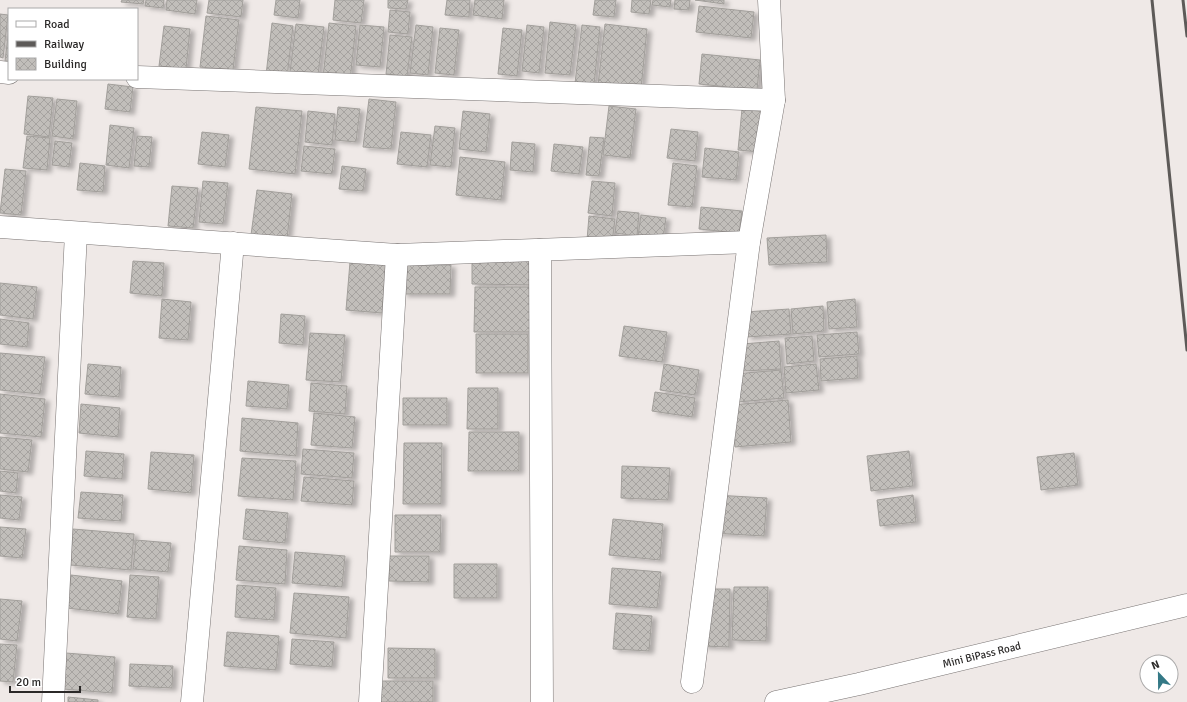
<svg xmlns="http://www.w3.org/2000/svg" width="1187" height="702" font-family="Signika,sans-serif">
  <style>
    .building { fill: url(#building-cross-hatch); stroke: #a29f9b; filter: url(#shadow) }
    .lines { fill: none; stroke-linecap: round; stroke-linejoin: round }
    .minor-casing { stroke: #797473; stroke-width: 23 }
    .minor { stroke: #fff; stroke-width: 22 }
    .rail { stroke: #5d5a58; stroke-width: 3 }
    .labels { text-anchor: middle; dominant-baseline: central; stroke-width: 3; stroke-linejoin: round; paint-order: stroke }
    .street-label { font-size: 11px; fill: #2b2928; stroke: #fff }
  </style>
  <defs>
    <pattern id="building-cross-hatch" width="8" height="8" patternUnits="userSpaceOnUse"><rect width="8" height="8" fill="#c1beba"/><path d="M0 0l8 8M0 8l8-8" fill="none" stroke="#a6a3a0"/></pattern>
    <filter id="shadow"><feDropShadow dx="4.5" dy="2.5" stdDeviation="2" flood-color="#0004"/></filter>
  </defs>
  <rect width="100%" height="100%" fill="#efe9e7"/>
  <path class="building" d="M122,0H144L143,4L121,2Z
    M146,0H164L163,8L145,6Z
    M167,0H197L195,14L166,10Z
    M209,0H243L241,17L207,13Z
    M276,0H300L298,18L274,15Z
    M335,0H364L361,23L333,20Z
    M388,0H408L406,9L388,8Z
    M447,0H470L469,17L445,15Z
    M475,0H504L502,19L473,15Z
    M595,0H616L614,17L593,15Z
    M632,0H651L649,14L631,12Z
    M653,0H671L670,7L652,5Z
    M675,0H690L689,10L674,9Z
    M695,0H724V4Z
    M699,6L754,12L751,38L696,32Z
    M390,10L410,12L408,34L388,32Z
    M0,14L8,15L3,58L0,57Z
    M206,16L239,20L233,70L200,67Z
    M550,22L576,25L570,75L545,73Z
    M272,23L293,26L287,77L266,75Z
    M329,23L356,26L350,80L323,77Z
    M296,24L324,27L318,75L290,72Z
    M605,24L647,29L641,89L598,85Z
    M360,25L384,27L380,67L356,65Z
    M416,25L433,27L428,75L410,73Z
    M527,25L544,27L539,73L522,71Z
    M582,25L600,27L594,85L575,83Z
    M164,26L190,29L186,69L159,66Z
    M9,28V61H5Z
    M440,28L459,30L454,75L435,73Z
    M503,28L522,30L517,76L498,74Z
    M390,35L412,37L407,76L386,74Z
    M702,54L760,60L757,90L699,84Z
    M108,84L133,87L130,112L105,109Z
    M28,96L53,98L49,137L24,134Z
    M57,99L77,101L73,139L52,136Z
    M369,99L396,102L391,149L363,147Z
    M609,106L636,109L630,158L603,155Z
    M256,107L302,111L295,174L249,169Z
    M338,107L360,109L356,142L335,140Z
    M742,109L765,112L760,152L738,150Z
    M308,111L335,114L332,145L305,142Z
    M463,111L490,114L486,152L459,149Z
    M110,125L134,128L129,168L106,165Z
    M435,126L455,128L451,167L430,165Z
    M671,129L698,132L695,161L667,158Z
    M202,132L229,135L225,167L198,164Z
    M401,132L431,135L427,167L397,164Z
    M27,136L50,138L47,170L23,168Z
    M137,136L152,137L149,167L134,166Z
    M590,137L604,138L599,176L586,175Z
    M55,141L72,143L69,167L52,165Z
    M512,142L535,144L533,172L510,170Z
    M554,144L583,147L579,174L551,171Z
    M304,146L335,149L332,174L301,171Z
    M705,148L739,152L736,180L702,177Z
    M460,157L505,162L501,200L456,195Z
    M80,163L105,166L103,192L77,190Z
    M673,163L697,166L692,207L668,205Z
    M342,166L366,169L363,191L339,189Z
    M5,169L26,171L21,215L0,213Z
    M203,181L228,183L223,224L199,222Z
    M592,181L615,183L612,216L588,213Z
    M172,186L198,188L193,228L168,226Z
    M257,190L292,194L287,239L251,235Z
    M701,207L742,211L739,233L699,229Z
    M618,211L639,213L637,236L615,233Z
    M641,215L666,218L663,239L638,236Z
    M589,216L615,219L612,243L587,240Z
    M826,235L827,262L769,265L767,238Z
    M472,253L536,254L535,285L472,284Z
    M133,261L164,263L162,296L130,293Z
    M350,262L386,264L382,313L346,310Z
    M403,265H451L450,294H403Z
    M0,283L37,287L33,319L0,315Z
    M475,287H531L530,332H474Z
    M162,299L191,302L188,340L159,338Z
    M855,299L857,327L829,329L827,302Z
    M823,306L824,331L793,334L791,309Z
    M789,309L791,334L747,337L745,312Z
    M281,314L305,316L303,345L279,343Z
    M0,319L29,323L27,347L0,344Z
    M624,326L667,332L662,362L619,356Z
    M857,332L859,354L819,357L817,335Z
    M310,333L345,335L341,382L306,380Z
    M476,334H528V373H476Z
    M812,336L814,361L787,364L785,338Z
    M779,341L781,369L744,371L742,344Z
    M0,353L45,357L40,394L0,390Z
    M857,356L858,378L821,381L820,359Z
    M88,364L121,367L119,397L85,394Z
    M664,364L699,370L695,395L660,390Z
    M816,364L819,390L786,393L784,367Z
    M781,370L784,398L737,402L734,374Z
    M248,381L289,385L287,409L246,406Z
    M311,383L347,386L345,414L309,411Z
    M468,388H498V429H467Z
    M655,392L695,398L692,417L652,411Z
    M0,394L45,399L41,437L0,433Z
    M403,398H447V425H403Z
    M788,400L791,442L735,447L732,405Z
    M81,404L120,408L118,437L79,433Z
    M314,413L355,417L352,448L311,445Z
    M242,418L298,423L296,456L240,451Z
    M469,432H519V471H468Z
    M0,437L32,440L28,472L0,469Z
    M404,443H442L441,504H403Z
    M303,449L354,453L352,478L301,474Z
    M86,451L124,454L122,479L84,476Z
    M909,451L913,486L871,491L867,456Z
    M151,452L194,455L191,493L148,489Z
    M1074,453L1078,485L1041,490L1037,457Z
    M242,458L296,461L293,500L238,496Z
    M622,466L670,468L668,500L621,498Z
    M0,471L18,473L16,493L0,491Z
    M304,477L354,481L352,505L301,501Z
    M81,492L123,495L121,521L78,518Z
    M0,495L22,497L19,520L0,518Z
    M715,495L767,498L764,536L712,533Z
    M913,495L916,522L880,526L877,500Z
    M246,509L288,513L285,543L243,539Z
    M395,515H441L440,552H395Z
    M613,519L663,524L660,560L609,555Z
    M0,527L26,529L22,558L0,556Z
    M73,529L134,534L131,570L70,565Z
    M136,540L171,543L168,572L133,569Z
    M239,546L287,550L285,584L236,580Z
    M295,552L345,556L342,587L292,583Z
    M389,556H429V582L389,581Z
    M454,564H497V598H454Z
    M612,568L661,572L657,608L609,604Z
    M71,575L122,581L118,614L67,608Z
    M130,575L159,577L156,619L127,617Z
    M237,585L276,588L274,620L235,617Z
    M734,587H768L766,641L732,640Z
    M704,589H730L729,647L703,646Z
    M294,593L349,597L346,638L290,633Z
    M0,599L22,601L17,641L0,639Z
    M616,613L652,616L649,651L613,649Z
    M227,632L279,636L276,670L224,666Z
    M292,639L334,642L332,667L290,664Z
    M0,644L17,645L13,682L0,681Z
    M388,648L435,649V678H388Z
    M66,653L115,657L112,693L63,689Z
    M130,664L173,666L172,688L129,686Z
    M381,681H433V702H380Z
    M68,697L98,700V702H68Z"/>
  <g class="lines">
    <g class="minor-casing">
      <g id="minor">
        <path d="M0,72L9,73"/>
        <path d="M137,77L774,100"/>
        <path d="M0,227L397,255L749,242"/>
        <path d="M540,250L542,702"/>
        <path d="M692,682L749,242L774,100L769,0"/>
        <path d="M53,702L76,233"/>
        <path d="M192,702L233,243"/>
        <path d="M370,702L397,255"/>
        <path id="s1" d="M776,702L859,684L1187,605"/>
      </g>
    </g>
    <use href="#minor" class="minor"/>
    <path class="rail" d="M1152,0L1187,350
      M1183,0L1187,36"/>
  </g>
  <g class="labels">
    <g class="street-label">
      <text stroke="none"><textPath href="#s1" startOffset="211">Mini BiPass Road</textPath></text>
    </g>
  </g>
  <rect x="8" y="8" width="130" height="72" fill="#ffffff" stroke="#aaa9a9"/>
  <rect x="16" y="21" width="20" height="6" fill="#ffffff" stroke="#aaa9a9"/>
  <text x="44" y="28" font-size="12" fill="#2b2928">Road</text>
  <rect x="16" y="41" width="20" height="6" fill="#5d5a58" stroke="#aaa9a9"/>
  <text x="44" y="48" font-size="12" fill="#2b2928">Railway</text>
  <rect x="16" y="58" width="20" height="12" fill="url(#building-cross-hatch)" stroke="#aaa9a9"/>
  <text x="44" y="68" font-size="12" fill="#2b2928">Building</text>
  <g transform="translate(1159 674) rotate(338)"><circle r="19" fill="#ffffff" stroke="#aaa9a9"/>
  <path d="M0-3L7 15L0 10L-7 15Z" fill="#347986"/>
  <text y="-6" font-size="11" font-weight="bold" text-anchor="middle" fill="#2b2928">N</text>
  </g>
  <path d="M10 686v6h70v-6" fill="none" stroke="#2b2928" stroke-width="2"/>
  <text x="16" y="686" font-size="12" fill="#2b2928" stroke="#ffffff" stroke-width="3" paint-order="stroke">20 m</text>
</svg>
